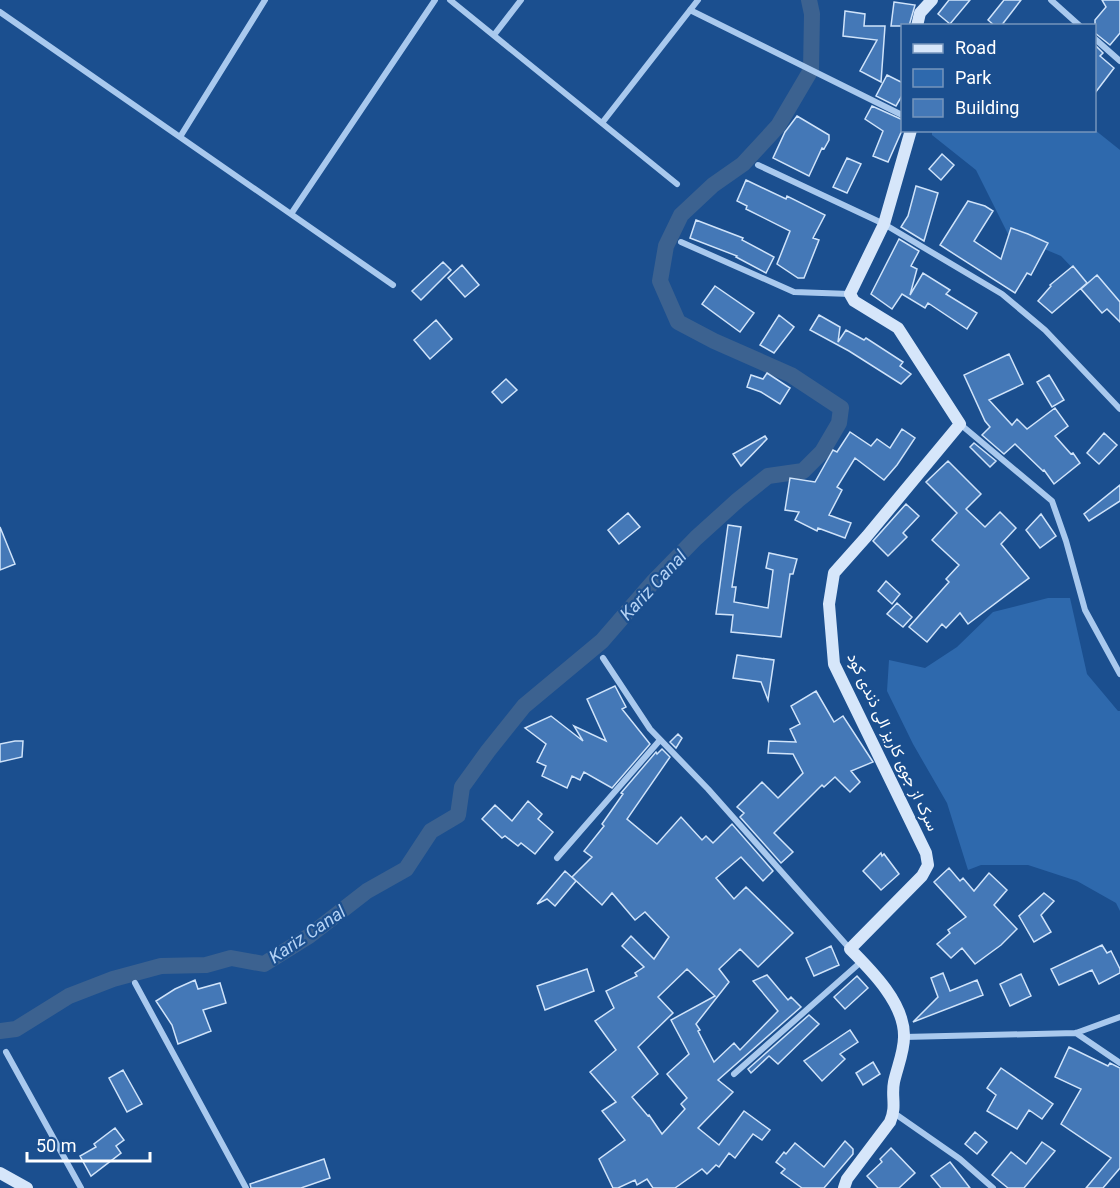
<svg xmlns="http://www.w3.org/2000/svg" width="1120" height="1188" font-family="Roboto,Vazirmatn,sans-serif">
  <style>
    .green { fill: #2e69ad }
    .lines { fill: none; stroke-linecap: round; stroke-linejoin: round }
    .canal { stroke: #3c6290; stroke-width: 16 }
    .building { fill: #4478b7; stroke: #cfe3fa; stroke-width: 1.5; fill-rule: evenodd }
    .street { stroke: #a9c9ee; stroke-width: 6 }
    .secondary { stroke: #d6e6fa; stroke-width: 12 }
    .labels { text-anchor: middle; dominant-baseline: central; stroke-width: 4.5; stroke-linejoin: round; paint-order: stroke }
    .street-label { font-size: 16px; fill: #fff; stroke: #1b4f8f }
    .water-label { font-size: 18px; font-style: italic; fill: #b5d3f5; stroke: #1b4f8f }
  </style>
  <rect width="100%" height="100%" fill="#1b4f8f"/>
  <path class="green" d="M1095,130L1120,150V318L1061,256L1008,234L976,170L932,135V131Z
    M1048,598H1070L1087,674L1118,711H1120V911L1116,903L1077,881L1028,865H981L968,870L947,803L913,744L887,691L889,660L925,668L957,647L993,612Z"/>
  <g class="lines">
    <path class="canal" d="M0,1031L16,1029L69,996L113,979L161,966L206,965L231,958L264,964L309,936L367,891L406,869L431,831L458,815L462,787L488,751L524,706L602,641L654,581L696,538L738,500L768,476L803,471L822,452L839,423L841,408L791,375L714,341L678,322L660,281L666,246L681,215L713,185L743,164L778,126L811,70L812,14L809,0"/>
  </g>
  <path class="building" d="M949,0H970L950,24L938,14Z
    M1004,0H1021L1001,26H995L988,20Z
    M1102,0H1120V33L1110,45L1095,33V20L1106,7Z
    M894,2L915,5L909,26H891Z
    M845,11L865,14L864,26H885L881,82L860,71L877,40L843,36Z
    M1095,45L1103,53L1100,56L1114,68L1095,93Z
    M887,75L903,83V94L896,106L876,96Z
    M872,106L903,120V128L888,162L873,156L883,131L865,119Z
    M797,116L829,135V140L824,149L822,148L809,176L773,158L785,132Z
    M942,154L954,165L941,180L929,169Z
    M847,158L861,164L847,193L833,187Z
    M746,180L786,199L787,196L825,215L813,238L819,240L804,278H798L777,264L790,231L746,209L747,206L737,201Z
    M916,186L938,193L924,241L901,227L908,216Z
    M968,201L985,206L993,211L974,241L1001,259L1011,228L1028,234L1048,243L1031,275L1027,273L1015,293L940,245Z
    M696,220L743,238L742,240L774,257L766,273L736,257L737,256L690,238Z
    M899,239L919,251L911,266L917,269L910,295L923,273L950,290L946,294L977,313L967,329L928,303L925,308L902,294L892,309L871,294Z
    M443,262L451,270L421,300L412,291Z
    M462,265L479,285L465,297L448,278Z
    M1073,266L1087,283L1052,313L1038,301L1051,286L1050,285Z
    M1097,275L1120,302V322L1107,309L1102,313L1081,289Z
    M715,286L754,313L740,332L702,304Z
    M779,315L794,327L774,353L760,345Z
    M819,315L840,327L838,342L846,330L864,340L866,338L903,362L900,366L911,374L901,384L849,351L810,330Z
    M436,320L452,339L430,359L414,340Z
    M1009,354L1023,384L989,400L1012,425L1017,419L1027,429L1055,408L1068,426L1055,436L1071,454L1073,453L1080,463L1054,484L1044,470L1043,471L1015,444L1004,454L982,435L990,427L985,421L964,375Z
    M767,373L790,388L780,404L761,392L747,387L751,375L763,379Z
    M1049,375L1064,400L1052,407L1037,382Z
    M506,379L517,390L502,403L492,392Z
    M902,429L915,438L897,465L884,480L855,458L837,487L842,490L829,515L851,523L845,538L818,528L817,531L795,520L799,512L785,510L790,478L815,482L833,450L837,452L850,432L871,446L877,439L890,448Z
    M1104,433L1117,445L1099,464L1087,453Z
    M765,436L767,439L741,466L733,454Z
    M974,443L996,461L990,467L970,447Z
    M948,461L981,494L966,509L985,527L1000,512L1016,528L1001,544L1029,578L968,624L960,613L946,628L942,624L927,642L909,627L949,582L946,579L959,565L932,540L957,513L926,482Z
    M1120,485V501L1089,521L1084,514Z
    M906,504L919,516L903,533L907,537L888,556L873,541Z
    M628,513L640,527L619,544L608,530Z
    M1041,514L1056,536L1040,548L1026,530Z
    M728,525L741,527L732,587H736L734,602L768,608L773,570L766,568L769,553L797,559L793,574H790L781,637L731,632L733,615L716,614Z
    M0,527L15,564L0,570Z
    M886,581L900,594L892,604L878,591Z
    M897,603L912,617L903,627L887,614Z
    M737,655L774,660L768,700L761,682L733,678Z
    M615,686L626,707L622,709L650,744L612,788L584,772L580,780L572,776L567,788L542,776L546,766L537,762L546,744L525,728L551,716L583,741L574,726L606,741L587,699Z
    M816,691L834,722L843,716L873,762L851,771L860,782L850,792L835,777L824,787L822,785L774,833L793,852L781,863L740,817L744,813L737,807L762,782L778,798L803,773L793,754L768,753L769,741L796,742L790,729L800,724L791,706Z
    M678,734L682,738L676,748L670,742Z
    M15,741H23L22,757L0,762V744Z
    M662,749L670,757L627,819L657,844L681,817L702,840L706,836L713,843L732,824L773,871L763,881L741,857L716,878L734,899L746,887L793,933L758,967L740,949L719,969L729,982L696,1024L700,1030L698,1031L714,1062L734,1043L740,1050L778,1011L753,981L767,975L788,1000L791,997L801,1007L718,1080L733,1092L698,1128L719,1145L744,1111L770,1130L762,1140L753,1134L735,1158L729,1153L719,1167L716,1165L707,1174L702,1169L675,1188H653L647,1179L637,1185L635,1180L618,1188H613L599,1159L625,1140L602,1111L616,1102L590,1072L616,1050L595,1021L614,1008L606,991L637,976L635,973L644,967L622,946L631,936L654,959L669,937L645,912L635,920L612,893L602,905L572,877L592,857L584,851L604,826L602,824L623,794L621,793L656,752L657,754ZM687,969L715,996L671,1020L689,1054L667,1074L687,1098L681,1104L685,1109L662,1134L649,1115L648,1116L632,1097L658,1074L638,1047L673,1013L658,997Z
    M528,801L542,814L538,819L553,832L535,854L521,843L518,846L505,836L502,838L482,819L495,805L512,821Z
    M881,853L882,856L884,854L899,874L881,890L863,871Z
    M949,868L960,881L963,878L974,891L989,873L1007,890L994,905L1017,929L1001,945L975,964L962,948L951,958L937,944L950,933L948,930L966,917L934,882Z
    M565,871L576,881L555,906L547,899L537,904Z
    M1044,893L1054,901L1041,915L1051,932L1034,942L1019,916Z
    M1102,945L1107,953L1111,951L1120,969V973L1099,984L1092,970L1059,985L1051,969Z
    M831,946L839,965L814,976L806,958Z
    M587,969L594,991L545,1010L537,986Z
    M943,973L950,991L977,980L983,995L913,1022L938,997L931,978Z
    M1021,974L1031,996L1010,1006L1000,984Z
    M857,976L868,988L845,1009L834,997Z
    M195,980L198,989L220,983L226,1003L203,1010L211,1031L178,1044L172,1025L156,1001L175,989Z
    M809,1015L819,1024L778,1064L769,1056L751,1073L748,1069Z
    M850,1030L858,1042L840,1054L845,1059L822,1081L804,1061Z
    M1069,1047L1108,1066L1110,1063L1120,1068V1168L1103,1188H1086L1111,1158L1061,1124L1081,1089L1055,1077Z
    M873,1062L880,1074L863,1085L856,1073Z
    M1001,1068L1053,1104L1042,1119L1029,1110L1017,1129L987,1111L996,1095L987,1088Z
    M123,1070L142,1104L127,1112L109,1078Z
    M115,1128L124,1140L116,1146L121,1153L91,1176L80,1156L96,1147L94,1144Z
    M975,1132L987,1142L977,1154L965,1144Z
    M845,1141L853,1149V1154L824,1188H802L781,1173L785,1169L776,1162L784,1152L786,1154L795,1143L824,1167Z
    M1042,1142L1055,1151L1024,1188H1008L992,1175L1011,1152L1026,1164Z
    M891,1148L915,1173L899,1188H878L867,1176L882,1162L880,1159Z
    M324,1159L330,1178L301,1188H251L250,1184Z
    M950,1162L970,1188H941L931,1176Z"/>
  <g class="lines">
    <path class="street" d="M450,0L677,184
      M1051,0L1080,26
      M690,10L902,115
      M0,12L393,285
      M494,35L521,0
      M1094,38L1120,61
      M602,123L698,0
      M180,137L265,0
      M758,165L884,224L1002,294L1045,330L1120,409
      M291,214L435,0
      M681,242L794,292L850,294
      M960,424L1052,501L1066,541L1085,610L1120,674
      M603,658L650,729L708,789L850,949
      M557,858L660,740
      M135,983L246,1188
      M1076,1033L1120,1063
      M904,1037L1076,1033L1120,1017
      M6,1052L81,1188
      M734,1074L862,961
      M894,1113L960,1159L993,1188"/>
    <path class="secondary" d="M917,26L920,13L932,0
      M0,1173L27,1188
      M844,1188L847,1179L890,1122C897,1106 891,1097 894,1082C897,1068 904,1052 904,1037C905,1004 872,971 850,949L922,876L928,865L926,853L834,664L829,604L834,573L867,536L960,424L898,328L854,301L850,294L884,224L911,130"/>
  </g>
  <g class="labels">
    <g class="street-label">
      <text transform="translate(893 742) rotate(65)">سرک از جوی کاریز الی ذندی کود</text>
    </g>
    <g class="water-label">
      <text transform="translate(653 585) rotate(-47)">Kariz Canal</text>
      <text transform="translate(307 934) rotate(-34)">Kariz Canal</text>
    </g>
  </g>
  <rect x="901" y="24" width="195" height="108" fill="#1b4f8f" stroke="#7695bc" stroke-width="1.5"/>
  <rect x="913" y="44" width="30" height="9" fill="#d6e6fa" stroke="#7695bc" stroke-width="1.5"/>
  <text x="955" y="54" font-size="18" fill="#ffffff">Road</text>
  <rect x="913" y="69" width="30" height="18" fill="#2e69ad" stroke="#7695bc" stroke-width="1.5"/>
  <text x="955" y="84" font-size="18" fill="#ffffff">Park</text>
  <rect x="913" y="99" width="30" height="18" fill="#4478b7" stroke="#7695bc" stroke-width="1.5"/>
  <text x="955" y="114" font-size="18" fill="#ffffff">Building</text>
  <path d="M27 1152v9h123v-9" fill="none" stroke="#ffffff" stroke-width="3"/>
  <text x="36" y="1152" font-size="18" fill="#ffffff" stroke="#1b4f8f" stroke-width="4.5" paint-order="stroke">50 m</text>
</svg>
